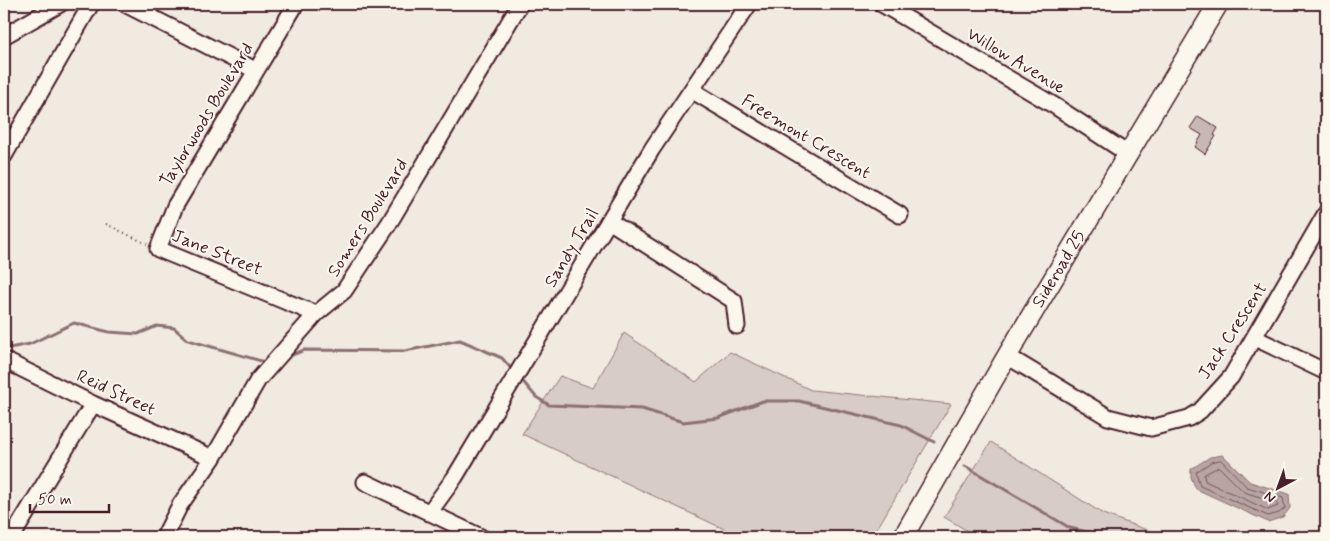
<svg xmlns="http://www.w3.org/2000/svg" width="1330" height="541" font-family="Mynerve,sans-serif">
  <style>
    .green { fill: #d8ccc6; stroke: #917678 }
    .water { fill: #b8a4a2; stroke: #8c6f72 }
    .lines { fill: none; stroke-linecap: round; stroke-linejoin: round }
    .shore { stroke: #76545b; stroke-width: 1 }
    .stream { stroke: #8c6f72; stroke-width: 3 }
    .building { fill: #c8b8b3; stroke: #4a1f2b }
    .minor-casing { stroke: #4a1f2b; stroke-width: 19 }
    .major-casing { stroke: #4a1f2b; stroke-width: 22 }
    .path { stroke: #4a1f2b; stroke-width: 2; stroke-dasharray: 1 4; stroke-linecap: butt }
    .minor { stroke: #fbf7ec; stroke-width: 15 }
    .major { stroke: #fbf7ec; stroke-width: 19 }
    .labels { text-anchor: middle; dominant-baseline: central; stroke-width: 4; stroke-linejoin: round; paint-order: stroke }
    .street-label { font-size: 18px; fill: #4a1f2b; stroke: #fbf7ec }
  </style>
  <rect width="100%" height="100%" fill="#f0eae0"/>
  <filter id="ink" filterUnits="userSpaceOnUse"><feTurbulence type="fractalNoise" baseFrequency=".02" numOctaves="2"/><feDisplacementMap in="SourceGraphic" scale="10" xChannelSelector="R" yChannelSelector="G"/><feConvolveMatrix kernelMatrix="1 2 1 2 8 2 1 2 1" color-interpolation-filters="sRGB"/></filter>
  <g filter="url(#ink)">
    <path class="green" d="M624,333L696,382L730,352L811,390L951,404L872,537H741L522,434L560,376L593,388Z
      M991,442L1103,514L1166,537H978L944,517Z"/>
    <path class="water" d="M1223,455L1250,482L1289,494L1290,508L1283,517L1268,522L1196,489L1191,477V469L1210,457Z"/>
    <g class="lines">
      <path class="shore" d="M1221,460L1247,487L1283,498L1285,508L1279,513L1268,516L1200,486L1196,472L1211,462Z
        M1219,467L1244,492L1276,502L1278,506L1268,510L1205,481L1204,475Z"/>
      <path class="stream" d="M4,349L30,344L74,323L109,332L138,334L157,326L174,328L188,340L268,363
        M285,358L304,350L405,351L460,340L502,358L514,372
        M520,378L536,397L549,405L642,409L683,422L718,418L763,401H799L901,425L934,442
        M965,466L1070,528L1111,537"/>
    </g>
    <path class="building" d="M1198,116L1218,128L1214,135L1216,136L1205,154L1195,147L1202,135L1190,128Z"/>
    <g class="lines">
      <g class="minor-casing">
        <path id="minor" d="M125,4L255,70
          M296,4L175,206L158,249L316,314
          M882,4L1055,106L1128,154
          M4,36L60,4
          M693,91L900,215
          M4,156L91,4
          M609,221L734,301L737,326
          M1255,338L1326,372
          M1007,356L1108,417L1151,428L1189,418L1200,411L1231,377L1326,213
          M4,360L93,404L213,458
          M365,482L481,537
          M429,513L455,477L652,149L749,4
          M12,537L93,404
          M164,537L180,505L213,458L258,380L316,314L344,291L388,225L520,4"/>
      </g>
      <g class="major-casing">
        <g id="major">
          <path id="s1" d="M903,537L1007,356L1218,4"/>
        </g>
      </g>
      <path class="path" d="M106,224L147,244"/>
      <use href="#minor" class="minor"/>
      <use href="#major" class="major"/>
    </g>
  </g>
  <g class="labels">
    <g class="street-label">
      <text transform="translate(1016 61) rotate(31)">Willow Avenue</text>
      <text transform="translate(207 115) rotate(-59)">Taylorwoods Boulevard</text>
      <text transform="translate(806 137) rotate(31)">Freemont Crescent</text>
      <text transform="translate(368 218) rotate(-58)">Somers Boulevard</text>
      <text transform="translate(572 248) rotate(-59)">Sandy Trail</text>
      <text transform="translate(217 253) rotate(22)">Jane Street</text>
      <text stroke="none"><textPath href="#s1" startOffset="310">Sideroad 25</textPath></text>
      <text transform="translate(1233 331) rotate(-57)">Jack Crescent</text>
      <text transform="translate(116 393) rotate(25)">Reid Street</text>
    </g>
  </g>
  <rect width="1330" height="541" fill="none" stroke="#fbf7ec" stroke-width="20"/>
  <rect x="10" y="10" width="1310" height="521" fill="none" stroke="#4a1f2b" stroke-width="2" filter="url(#ink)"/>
  <g transform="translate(1278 488) rotate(221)" stroke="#fbf7ec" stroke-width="4" paint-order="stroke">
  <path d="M0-4L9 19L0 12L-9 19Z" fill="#4a1f2b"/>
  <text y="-8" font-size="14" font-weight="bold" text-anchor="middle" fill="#4a1f2b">N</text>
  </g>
  <path d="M30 504v8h79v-8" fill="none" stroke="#4a1f2b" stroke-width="2.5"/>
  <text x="38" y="504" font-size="15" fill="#4a1f2b" stroke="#fbf7ec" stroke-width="4" paint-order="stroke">50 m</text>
</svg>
